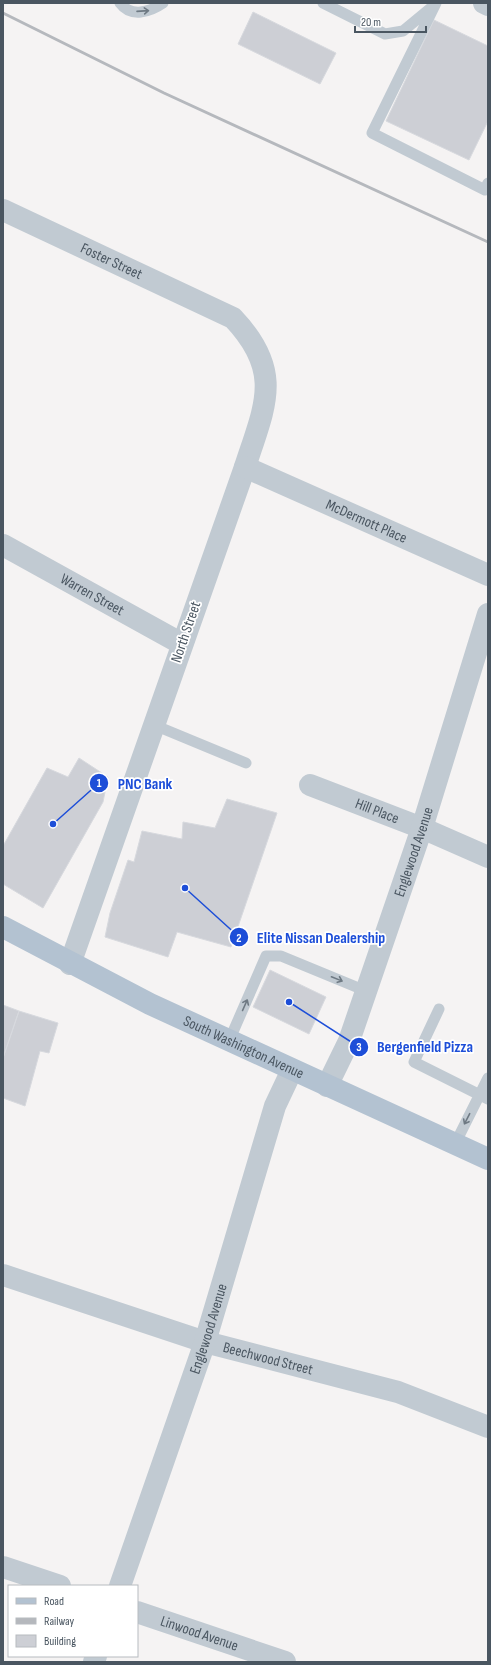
<svg xmlns="http://www.w3.org/2000/svg" width="491" height="1665" font-family="'Sofia Sans Condensed',sans-serif">
  <style>
    .building { fill: #cdcfd5; stroke: #d7d9de }
    .lines { fill: none; stroke-linecap: round; stroke-linejoin: round }
    .lane { stroke: #c1cad2; stroke-width: 11 }
    .street { stroke: #c1cad2; stroke-width: 22 }
    .primary { stroke: #b3c2d1; stroke-width: 22 }
    .rail { stroke: #b5b8bd; stroke-width: 3 }
    .oneway { stroke: #6e7983 }
    .labels { text-anchor: middle; dominant-baseline: central; stroke-width: 3.5; stroke-linejoin: round; paint-order: stroke }
    .street-label { font-size: 15px; fill: #4a5661; stroke: #fff }
    .leader { fill: none; stroke: #1d4ed8; stroke-width: 1.5 }
    .callout-dot { fill: #1d4ed8; stroke: #fff; stroke-width: 1.5 }
    .mark-label { font-size: 12px; text-anchor: middle; font-weight: bold; fill: #fff }
    .callout-label { font-size: 16px; text-anchor: middle; font-weight: bold; fill: #1d4ed8; stroke: #fff; stroke-width: 3.5; stroke-linejoin: round; paint-order: stroke }
  </style>
  <rect width="100%" height="100%" fill="#f5f3f3"/>
  <path class="building" d="M253,12L336,53L320,84L238,44Z
    M434,20L488,46V121L469,160L386,121Z
    M79,758L108,777L103,802L43,908L3,884V846L47,768L68,777Z
    M227,799L277,813L231,947L177,932L168,957L105,937L110,913L128,860L134,862L142,831L182,839L183,822L215,828Z
    M270,970L326,997L309,1034L253,1007Z
    M3,1005L19,1011L3,1058Z
    M19,1011L58,1023L49,1053L40,1051L25,1106L3,1098V1058Z"/>
  <g class="lines">
    <path class="lane" d="M120,3C131,18 150,12 163,3
      M323,3L385,34L403,31L432,7
      M436,3L372,133L485,190L488,183
      M154,725L246,763
      M439,1009L414,1062L488,1099
      M229,1041L266,956H281L366,991
      M455,1144L488,1078"/>
    <g class="street">
      <path d="M484,3L488,5"/>
      <path id="s1" d="M3,210L233,318C284,372 265,405 245,467L70,964"/>
      <path id="s2" d="M245,467L488,575"/>
      <path id="s3" d="M3,545L182,644"/>
      <path id="s4" d="M310,785L422,828L488,857"/>
      <path id="s5" d="M327,1086L349,1041L422,828L488,614"/>
      <path id="s6" d="M3,1275L205,1342L398,1392L488,1427"/>
      <path d="M3,1567L60,1586"/>
      <path id="s7" d="M120,1586L205,1342L275,1106L292,1070"/>
      <path id="s8" d="M137,1612L285,1662"/>
      <path d="M94,1662L96,1656"/>
    </g>
    <path class="primary" id="s9" d="M3,927L150,1004L488,1159"/>
    <path class="rail" d="M3,13L164,93L488,242"/>
  </g>
  <defs><path id="oneway-shaft" d="M-6 0H5M1.5-3L5.5 0L1.5 3" fill="none" stroke-width="1.6" stroke-linecap="round" stroke-linejoin="round"/></defs>
  <g class="oneway">
    <use href="#oneway-shaft" transform="translate(143 11) rotate(-4)"/>
    <use href="#oneway-shaft" transform="translate(337 979) rotate(22)"/>
    <use href="#oneway-shaft" transform="translate(245 1005) rotate(-66)"/>
    <use href="#oneway-shaft" transform="translate(467 1119) rotate(117)"/>
  </g>
  <g class="labels">
    <g class="street-label">
      <text stroke="none"><textPath href="#s1" startOffset="120">Foster Street</textPath></text>
      <text stroke="none"><textPath href="#s2" startOffset="133">McDermott Place</textPath></text>
      <text stroke="none"><textPath href="#s3" startOffset="102">Warren Street</textPath></text>
      <text transform="translate(186 632) rotate(-71)">North Street</text>
      <text stroke="none"><textPath href="#s4" startOffset="72">Hill Place</textPath></text>
      <text stroke="none"><textPath href="#s5" startOffset="250">Englewood Avenue</textPath></text>
      <text stroke="none"><textPath href="#s9" startOffset="269">South Washington Avenue</textPath></text>
      <text stroke="none"><textPath href="#s7" startOffset="272">Englewood Avenue</textPath></text>
      <text stroke="none"><textPath href="#s6" startOffset="278">Beechwood Street</textPath></text>
      <text stroke="none"><textPath href="#s8" startOffset="66">Linwood Avenue</textPath></text>
    </g>
  </g>
  <path class="leader" d="M53 824L99 783M185 888L239 937M289 1002L359 1047"/>
  <g class="callout-dot">
    <circle cx="53" cy="824" r="4"/>
    <circle cx="185" cy="888" r="4"/>
    <circle cx="289" cy="1002" r="4"/>
    <circle cx="99" cy="783" r="10"/>
    <circle cx="239" cy="937" r="10"/>
    <circle cx="359" cy="1047" r="10"/>
  </g>
  <g class="mark-label">
    <text x="99" y="787">1</text>
    <text x="239" y="942">2</text>
    <text x="359" y="1051">3</text>
  </g>
  <g class="callout-label">
    <text x="145" y="789">PNC Bank</text>
    <text x="321" y="943">Elite Nissan Dealership</text>
    <text x="425" y="1052">Bergenfield Pizza</text>
  </g>
  <rect width="491" height="1665" fill="none" stroke="#4a5661" stroke-width="8"/>
  <rect x="8" y="1585" width="130" height="72" fill="#ffffff" stroke="#b7bbc0"/>
  <rect x="16" y="1598" width="20" height="6" fill="#b3c2d1" stroke="#b7bbc0"/>
  <text x="44" y="1605" font-size="12" fill="#4a5661">Road</text>
  <rect x="16" y="1618" width="20" height="6" fill="#b5b8bd" stroke="#b7bbc0"/>
  <text x="44" y="1625" font-size="12" fill="#4a5661">Railway</text>
  <rect x="16" y="1635" width="20" height="12" fill="#cdcfd5" stroke="#b7bbc0"/>
  <text x="44" y="1645" font-size="12" fill="#4a5661">Building</text>
  <path d="M355 26v6h71v-6" fill="none" stroke="#4a5661" stroke-width="2"/>
  <text x="361" y="26" font-size="12" fill="#4a5661" stroke="#ffffff" stroke-width="3" paint-order="stroke">20 m</text>
</svg>
